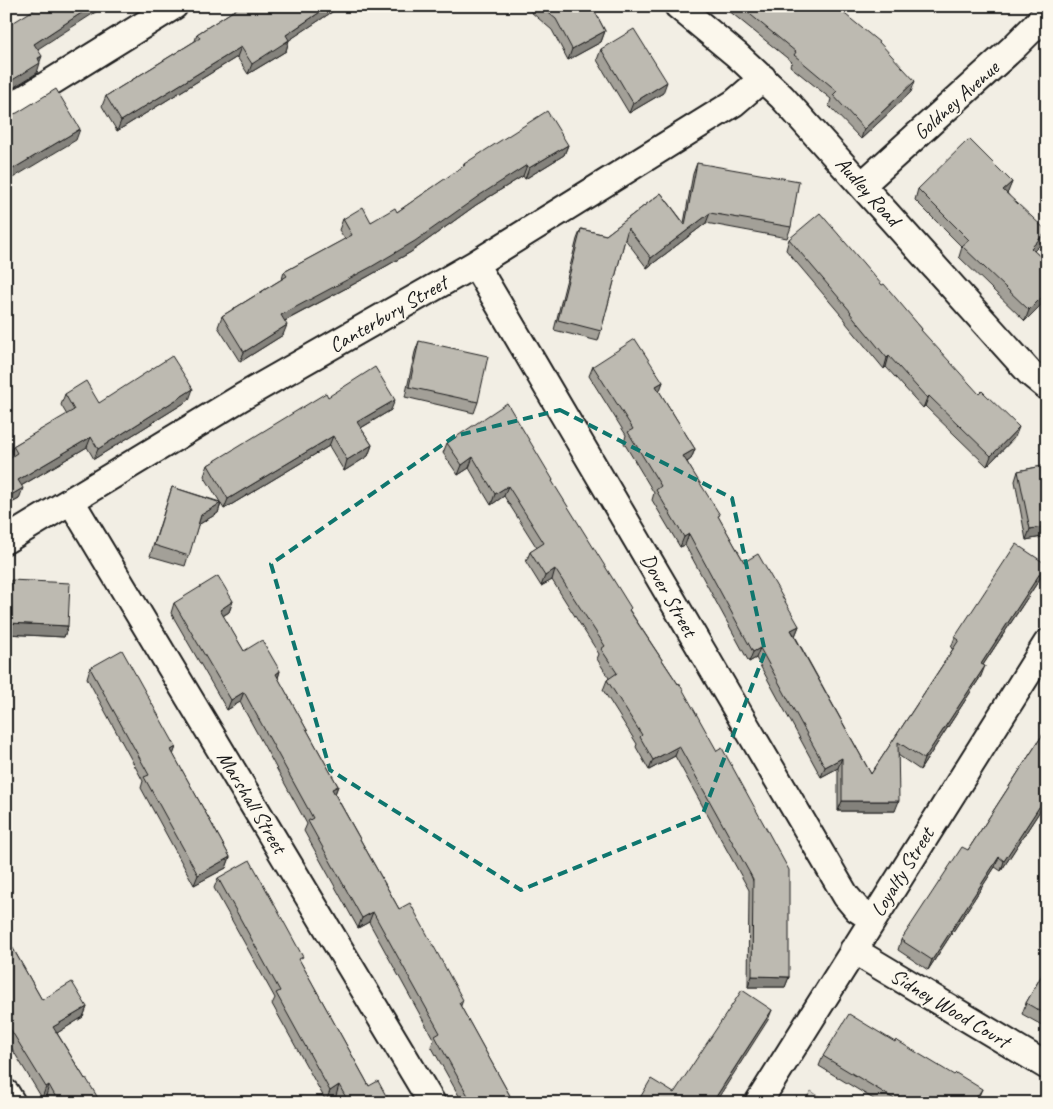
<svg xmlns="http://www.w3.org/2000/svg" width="1053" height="1109" font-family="Caveat,sans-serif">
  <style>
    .green { fill: #d2cfc6; stroke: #777671 }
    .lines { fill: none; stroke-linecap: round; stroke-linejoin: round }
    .minor-casing { stroke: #1c1c1c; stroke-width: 30 }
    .minor { stroke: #fbf7ec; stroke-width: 26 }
    .wall { fill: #a3a098; stroke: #1c1c1c }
    .shaded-wall { fill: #84827c; stroke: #1c1c1c }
    .building { fill: #bdbab1; stroke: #1c1c1c }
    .marked { fill: none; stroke: #0f766e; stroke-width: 4; stroke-dasharray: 10 6; stroke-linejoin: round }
    .labels { text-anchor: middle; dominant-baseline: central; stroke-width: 4; stroke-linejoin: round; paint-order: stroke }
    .street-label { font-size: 21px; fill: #1c1c1c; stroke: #fbf7ec }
  </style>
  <rect width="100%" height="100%" fill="#f2eee4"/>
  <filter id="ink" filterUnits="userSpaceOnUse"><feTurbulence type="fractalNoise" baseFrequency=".02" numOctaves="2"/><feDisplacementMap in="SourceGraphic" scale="10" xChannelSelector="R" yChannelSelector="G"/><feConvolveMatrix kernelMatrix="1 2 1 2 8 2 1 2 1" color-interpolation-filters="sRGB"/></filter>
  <g filter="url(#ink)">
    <path class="green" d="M811,1091L829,1103H803Z"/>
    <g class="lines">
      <g class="minor-casing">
        <path id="minor" d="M678,6L737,55L782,97L1030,373L1047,387
          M6,110L174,6
          M862,185L1014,47L1035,26L1047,12
          M475,264L846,896L857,909L872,919
          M71,501L432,1103
          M6,540L242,397L475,264L734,103L763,78
          M853,950L1047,1066
          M6,1093L12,1103
          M758,1103L1047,643"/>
      </g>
      <use href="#minor" class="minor"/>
    </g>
    <path class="wall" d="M241,6H341L289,40L286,51L248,74L237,57L117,131L102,106L106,96L195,41L197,34Z
      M524,6H592L605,31L601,42L568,60L552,30Z
      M723,6H835L911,92L861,139L829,106L831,99L790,66L792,62Z
      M601,49L663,93L629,113L597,60Z
      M568,145L564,155L525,179L523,176L476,205L411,252L367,277L285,321L283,335L240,362L218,327L222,316L282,279L284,272L345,239L339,230L343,219L371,222L397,212L463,167L464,164Z
      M697,163L791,227L787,238L706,223L647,268L625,239L601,331L598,341L554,330L577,239L581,229L606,235L661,193L684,223L693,174Z
      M1012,182L1007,193L1043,242L1034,251L1047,263V299L1025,321L959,257L962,247L915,200L918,189Z
      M789,239L882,285L922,329L921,331L1015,437L987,466L925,406L923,408L886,367L884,369L846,323V321L786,250Z
      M419,341L478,402L474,413L405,397L415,352Z
      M593,366L663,382L659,391L695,449L691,459L687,462L744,562L799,626L795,636L871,774L953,649L951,648L955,637L1046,564L1043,574L983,665L981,676L920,770L898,755L895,811H838V768L821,777L756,658L749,662L685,545L680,547L652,500L654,493L624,443L626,435L589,376Z
      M65,394L99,403L189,400L94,459L87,447L21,486L19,499L6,506V460L10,458L9,457L13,446L67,415L61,405Z
      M328,397L391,410L361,428L372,445L368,456L344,471L329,446L224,509L221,504L218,513L198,525L185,566L150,556L172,487L220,502L204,476L208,465Z
      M447,443L553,480L552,482L630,611L678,684L679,683L789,977L785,987H748L749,890L675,756L649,770L636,747L637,744L603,690L607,680L609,678L597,659L599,654L552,580L541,586L526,562L530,552L537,548L504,496L491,505L469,468L458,475L443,453Z
      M1047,465V536L1026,540L1015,481L1018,471Z
      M11,580L68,626L64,637L6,634L7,590Z
      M233,601L229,612L223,616L244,651L280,671L278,678L338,786L335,794L399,909L461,1007L514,1103H463L431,1046L434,1040L369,922L358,928L304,831L307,824L240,702L227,710L171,613L174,603Z
      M90,668L176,747L173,754L230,857L226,868L194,885L141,788L143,781L87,678Z
      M1047,728V800L1001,871L995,867L928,970L898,950L901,940L968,850Z
      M218,878L301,963L369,1086L390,1103H339L336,1096L326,1101L272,1004L275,998L214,888Z
      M6,936L42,1000L87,1007L83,1017L57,1033L85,1079L101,1103H50L46,1096L42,1098L6,1039Z
      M1047,966V1028L1022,1014L1026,1003Z
      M823,1056L978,1099L976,1103H880L819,1066Z"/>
    <path class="shaded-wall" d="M92,6H105L30,54L34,44Z
      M329,6H341L285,43L289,40L286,51L248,74L252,64L286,35Z
      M605,31L601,42L568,60L572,49Z
      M241,47L237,57L117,131L121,121Z
      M42,56L39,64L40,63L37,73L6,92V84Z
      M915,81L911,92L861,139L864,129Z
      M667,82L663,93L629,113L633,103Z
      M80,129L76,140L6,182V173Z
      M568,145L564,155L525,179L529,168Z
      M527,165L523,176L476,205L411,252L367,277L277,325L281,315Z
      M1012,182L1008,192L1000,201L1003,190Z
      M710,213L706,223L647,268L651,258Z
      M1047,231L1043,242L1027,258L1031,248Z
      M1047,292V299L1025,321L1029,310Z
      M287,325L283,335L240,362L244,352Z
      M889,356L886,367L884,369L887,358Z
      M663,382L659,393L656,386Z
      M193,389L189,400L94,459L98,449Z
      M929,396L925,406L923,408L927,398Z
      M395,400L391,410L354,432L357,422Z
      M1019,427L1015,437L987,466L991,456Z
      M333,436L329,446L224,509L228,499Z
      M91,437L87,447L14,490L18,480Z
      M372,445L368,456L344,471L347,460Z
      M695,449L691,459L680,467L683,456Z
      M473,457L469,468L458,475L462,465Z
      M508,486L504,496L491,505L495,494Z
      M23,488L19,499L6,506V498Z
      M221,503L218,513L198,525L201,515Z
      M1047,526V536L1026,540L1030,529Z
      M689,534L685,545L680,547L684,537Z
      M1046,564L1043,574L977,674L981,664Z
      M555,569L552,580L541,586L545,576Z
      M233,601L229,612L216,620L220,610Z
      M9,623L68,626L64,637L6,634V630Z
      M799,626L795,636L791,630Z
      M760,648L756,658L749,662L753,652Z
      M985,666L981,676L920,770L924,759Z
      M280,671L277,681L276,674Z
      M244,692L240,702L227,710L231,700Z
      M679,746L675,756L649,770L653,760Z
      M176,747L172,758L171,750Z
      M842,758L838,768L821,777L825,767Z
      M338,786L334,796L332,789Z
      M1047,795V800L1001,871L1004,861Z
      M842,801H899L895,811H838Z
      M230,857L226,868L194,885L198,875Z
      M999,857L995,867L928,970L932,960Z
      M373,912L369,922L358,928L362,918Z
      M752,976L789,977L785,987H748Z
      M463,1000L459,1011V1003Z
      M87,1007L83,1017L49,1038L53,1027Z
      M772,1010L768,1020L715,1103H712Z
      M49,1085L46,1096L42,1098L46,1087Z
      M339,1085L336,1096L326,1101L330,1091Z
      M982,1089L976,1103H973Z"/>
    <path class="building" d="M40,6H92L34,44L42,56L38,58L40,63L6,84V27Z
      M241,6H329L286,35L289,40L252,64L241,47L121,121L106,96L200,38L197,34Z
      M540,6H592L605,31L572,49L556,19Z
      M740,6H835L879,42L915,81L864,129L833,95L837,91L794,55L796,52Z
      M634,29L667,82L633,103L601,49Z
      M56,89L80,129L6,173V114L10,115L17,113Z
      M547,111L568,145L529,168L527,165L480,195L415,241L371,267L281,315L287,325L244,352L222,316L287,276L284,272L352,235L343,219L363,207L371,222L395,208L397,212L465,165L464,164Z
      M969,139L1012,182L1003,190L1047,231L1031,248L1047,263V292L1029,310L962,246L969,240L918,189Z
      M697,163L799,181L791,227L710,213L651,258L628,228L601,331L558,320L581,229L606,235L661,193L685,225Z
      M820,213L882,285L884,284L922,329L921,330L979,394L982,391L1019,427L991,456L929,396L927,398L889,356L887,358L850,313L851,312L789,239Z
      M635,339L663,382L656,386L695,449L683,456L720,515L718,516L744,562L758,554L799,626L791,630L871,774L959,640L955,637L1016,544L1046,564L981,664L985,666L924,759L898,742L899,801H842V758L825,767L760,648L753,652L689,534L684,537L656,490L661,486L628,432L633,429L593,366Z
      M419,341L488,356L478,402L409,387Z
      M172,356L193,389L98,449L91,437L18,480L23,488L6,498V460L17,453L13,446L74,410L65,394L86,381L99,403Z
      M375,367L395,400L357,422L372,445L347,460L333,436L228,499L208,465L326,393L328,397Z
      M507,403L553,480L552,481L631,608L629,610L678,684L679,683L717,751L722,748L789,870V977L752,976L753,879L679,746L653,760L640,737L642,735L607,680L617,673L601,649L605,646L555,569L545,576L530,552L544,543L508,486L495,494L473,457L462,465L447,443Z
      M1047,465V526L1030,529L1018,471Z
      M172,487L221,503L201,515L189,556L154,545Z
      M218,576L233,601L220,610L244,651L262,640L280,671L276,674L338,786L332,789L399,909L410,903L463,1000L459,1003L514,1103H472L435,1036L440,1033L373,912L362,918L308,821L313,818L244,692L231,700L174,603Z
      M11,580L70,583L68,626L9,623Z
      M122,650L176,747L171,750L230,857L198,875L144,777L149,775L90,668Z
      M1047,728V795L1004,861L999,857L932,960L901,940L962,847L968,850Z
      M250,860L303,957L299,959L369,1086L378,1081L390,1103H349L339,1085L330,1091L276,993L280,991L218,878Z
      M6,936L42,1000L72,982L87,1007L53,1027L85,1079L86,1078L101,1103H59L49,1085L46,1087L6,1022Z
      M1047,966V1015L1026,1003Z
      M742,990L772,1010L712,1103L710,1102L709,1103H637L651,1079L674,1093Z
      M849,1014L895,1042L896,1040L954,1075L956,1073L982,1089L973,1103H901L823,1056Z"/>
  </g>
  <path class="marked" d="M560,410L732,498L765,652L702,816L521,890L330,770L271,564L455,436Z"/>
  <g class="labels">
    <g class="street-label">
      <text transform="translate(956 100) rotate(-42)">Goldney Avenue</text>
      <text transform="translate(868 191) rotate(48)">Audley Road</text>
      <text transform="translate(388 314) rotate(-30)">Canterbury Street</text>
      <text transform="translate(669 595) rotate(60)">Dover Street</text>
      <text transform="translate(252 802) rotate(59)">Marshall Street</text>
      <text transform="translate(902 872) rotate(-58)">Loyalty Street</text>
      <text transform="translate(950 1008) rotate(31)">Sidney Wood Court</text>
    </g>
  </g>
  <rect width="1053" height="1109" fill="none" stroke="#fbf7ec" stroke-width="25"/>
  <rect x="12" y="12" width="1028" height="1084" fill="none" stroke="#1c1c1c" stroke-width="2" filter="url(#ink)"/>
</svg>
